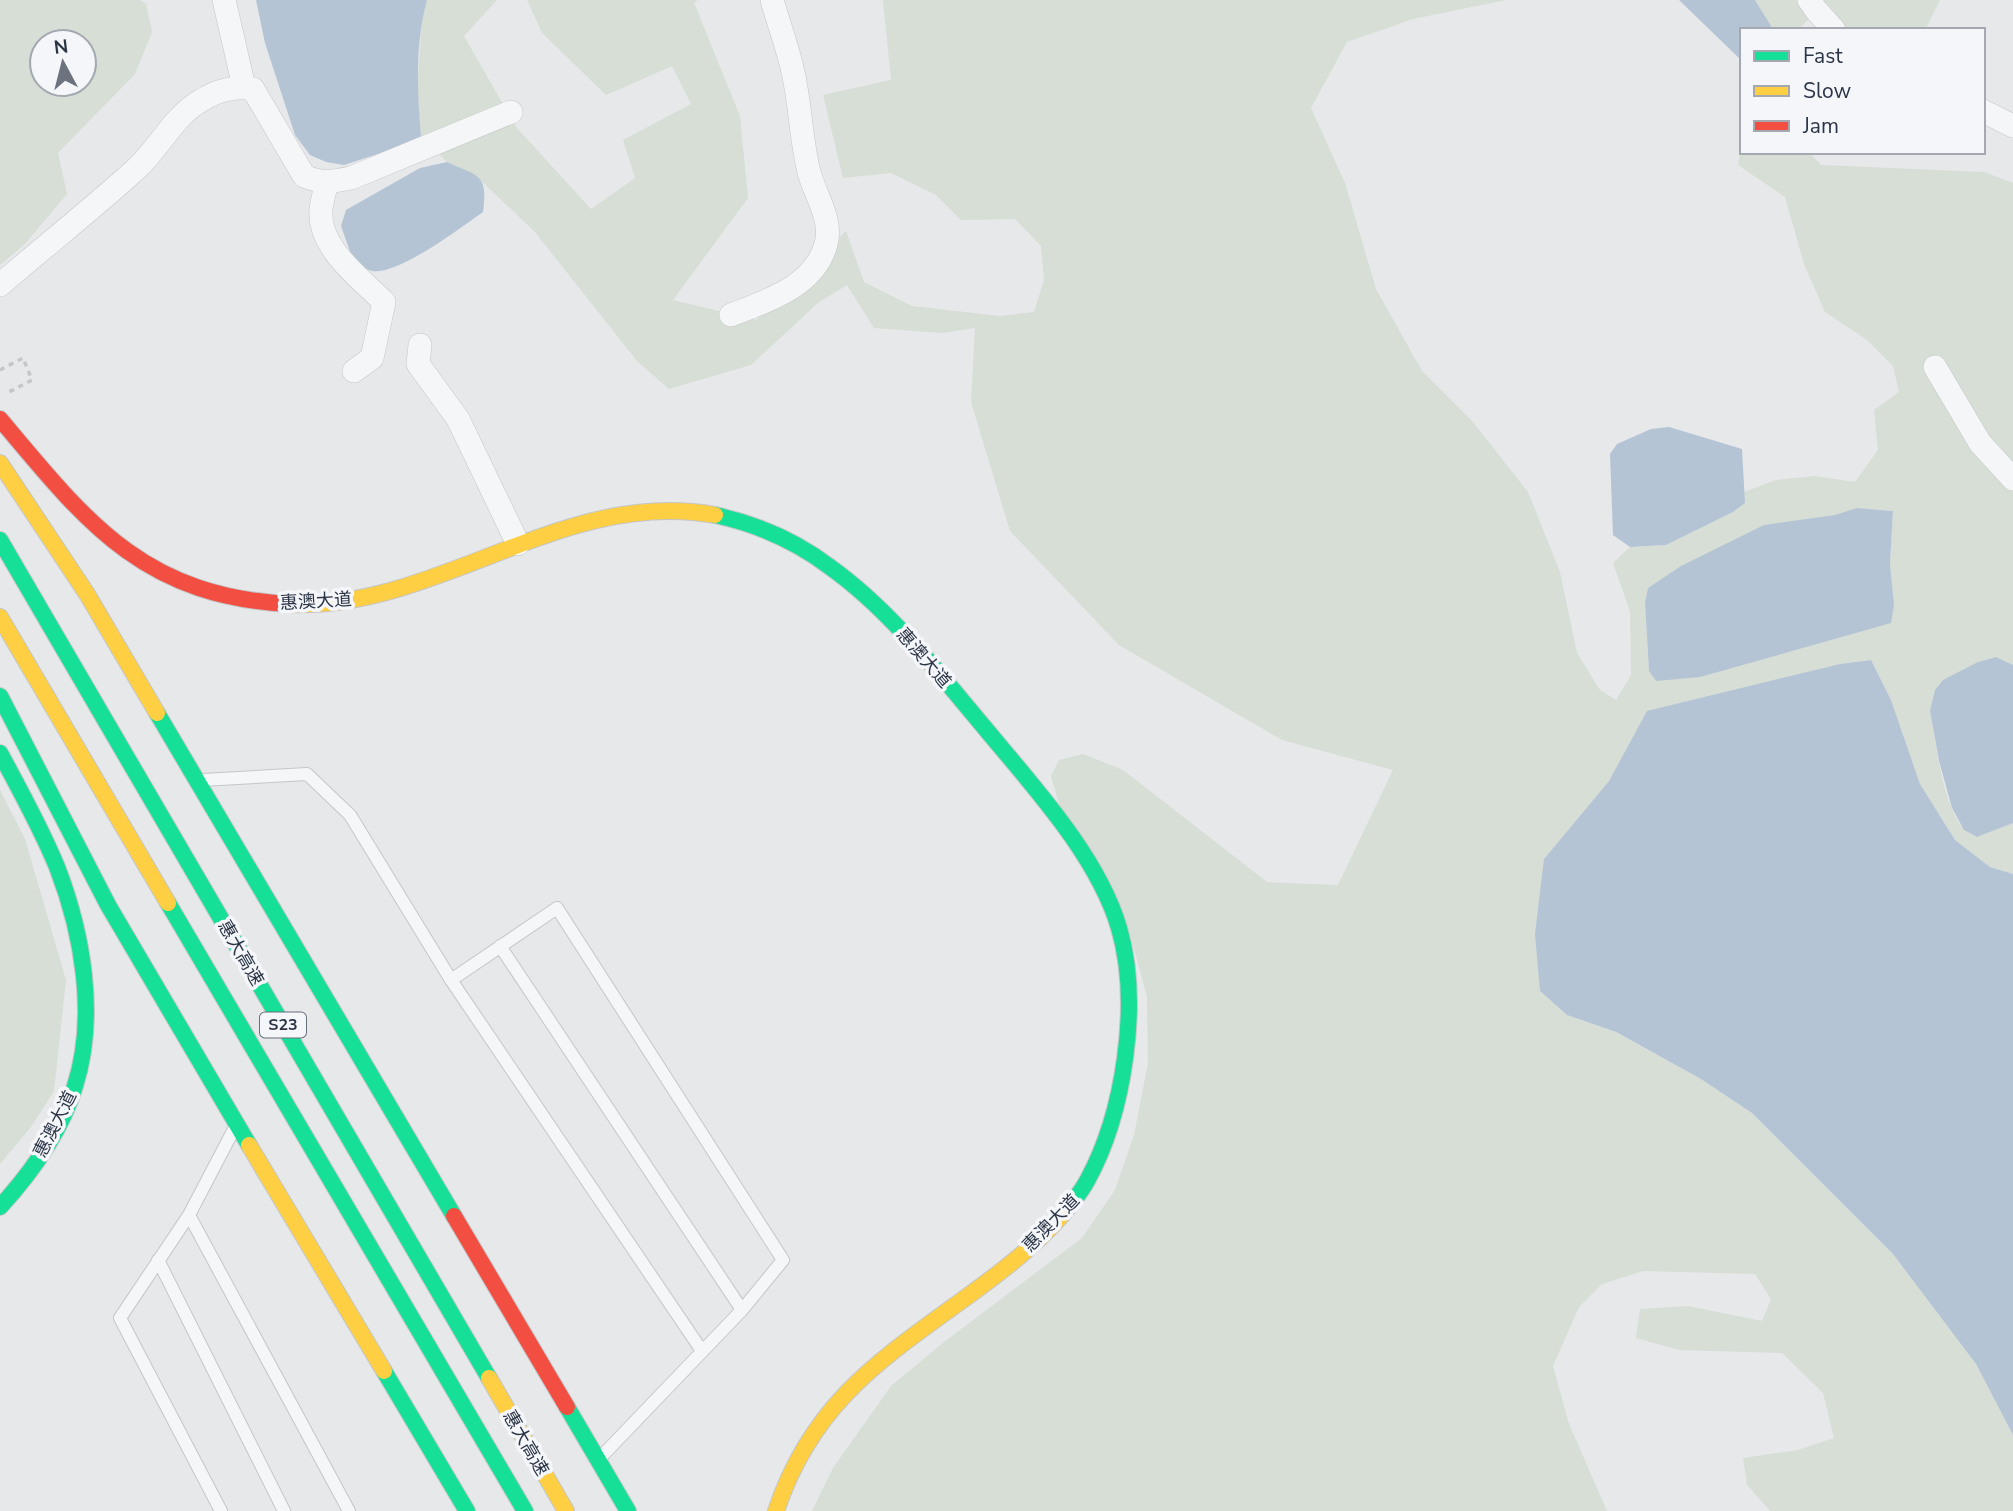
<svg xmlns="http://www.w3.org/2000/svg" width="2013" height="1511" font-family="'Nunito Sans','Noto Sans SC',sans-serif">
  <style>
    .green { fill: #d6ded6; fill-rule: evenodd }
    .water { fill: #b4c4d5 }
    .lines { fill: none; stroke-linecap: round; stroke-linejoin: round }
    .lane-casing { stroke: #c4c6c8; stroke-width: 14 }
    .street-casing { stroke: #c4c6c8; stroke-width: 24 }
    .fast-casing { stroke: #c4c6c8; stroke-width: 18 }
    .slow-casing { stroke: #c4c6c8; stroke-width: 18 }
    .jam-casing { stroke: #c4c6c8; stroke-width: 18 }
    .path { stroke: #c5c6ca; stroke-width: 3.5; stroke-dasharray: 5 5; stroke-linecap: butt }
    .lane { stroke: #f5f6f7; stroke-width: 12 }
    .street { stroke: #f5f6f7; stroke-width: 23 }
    .fast { stroke: #16e098; stroke-width: 16 }
    .slow { stroke: #ffcf43; stroke-width: 16 }
    .jam { stroke: #f24e42; stroke-width: 16 }
    .labels { text-anchor: middle; dominant-baseline: central; stroke-width: 7; stroke-linejoin: round; paint-order: stroke }
    .shield { fill: #f4f6f9; stroke: #676e7b; stroke-width: 2 }
    .shield-label { font-size: 16px; font-weight: bold; fill: #2b3445 }
    .street-label { font-size: 18px; fill: #2b3445; stroke: #f4f6f9 }
  </style>
  <rect width="100%" height="100%" fill="#e6e8ea"/>
  <path class="green" d="M0,0H140L146,4L152,32L135,74L58,153L67,194L24,245L0,265ZM84,42V84H42V42Z
    M427,0H497L464,36L516,127L591,209L635,178L623,140L691,104L672,66L606,95L542,33L527,0H698L694,3L740,116L748,198L673,300L756,320L846,231L864,282L912,306L1000,316L1034,312L1044,280L1041,246L1015,219L961,220L936,195L891,173L843,178L823,95L891,80L883,0H1506L1413,19L1347,42L1311,108L1345,183L1376,289L1422,371L1473,422L1528,492L1560,572L1577,653L1600,690L1616,700L1631,675L1630,611L1613,563L1630,547L1666,545L1733,512L1745,503L1744,492L1776,480L1815,476L1855,482L1878,450L1874,410L1899,392L1893,366L1867,340L1825,312L1804,264L1785,197L1738,165L1742,141V152H1809L1821,165L1984,172L2013,183V665L1995,657L1978,662L1930,711C1936,743 1942,802 1963,828C1966,832 1972,834 1977,837L2013,823V874L1990,867L1955,840L1920,784L1891,700L1871,660L1840,664L1647,712L1609,781L1544,859L1540,991L1567,1015L1615,1032L1701,1079L1752,1113L1893,1254L1976,1364L2013,1435V1511H1770L1747,1485L1743,1458L1798,1450L1834,1438L1823,1393L1782,1353L1679,1350L1636,1338L1640,1309L1688,1306L1762,1321L1771,1299L1755,1274L1643,1271L1602,1284L1579,1307L1553,1366L1569,1424L1607,1511H812L833,1468L891,1386L944,1342L1082,1238L1115,1190L1134,1135L1148,1063L1147,997L1131,937L1059,804L1051,776L1059,760L1083,754L1123,770L1267,882L1338,885L1393,770L1282,740L1119,645L1010,531L971,402L975,328L942,333L874,328L847,285L819,302L751,365L669,389L637,361L535,232L476,176L447,162L421,136L417,92L422,17ZM1857,508L1893,511L1890,564L1894,605L1649,671L1645,602L1648,588Z
    M1755,0H1940L1925,30H1846L1808,20L1798,30H1773Z
    M0,790L25,839L66,980L54,1091L31,1127L0,1164Z"/>
  <path class="water" d="M256,0H427C415,43 417,92 421,136L415,142L344,165L326,162L310,155L295,135L265,43Z
    M1679,0H1755L1771,26L1770,30H1742V58L1740,59Z
    M447,162C479,177 488,173 483,212C460,228 399,275 372,271C366,270 358,263 353,260L341,226L346,210L420,168Z
    M1669,427L1742,449L1745,503L1733,512L1666,545L1630,547L1613,535L1610,454L1617,444L1651,429Z
    M1857,508L1893,511L1890,564L1894,605L1891,623L1700,677L1656,681L1649,671L1645,602L1648,588L1681,566L1764,525L1835,515Z
    M1996,657L2013,665V823L1977,837L1964,830L1952,808L1939,761L1930,711L1935,690L1943,680L1978,662Z
    M1871,660L1891,700L1920,784L1955,840L1990,867L2013,874V1435L1976,1364L1893,1254L1752,1113L1701,1079L1616,1032L1567,1015L1540,991L1535,934L1544,859L1609,781L1647,711L1840,664Z"/>
  <g class="lines">
    <g class="lane-casing">
      <path id="lane" d="M202,780L307,774L350,815L451,980L557,908L783,1260L742,1310L600,1458
        M500,946L742,1310
        M451,980L702,1351
        M189,1215L349,1511
        M158,1260L284,1511
        M221,1511L120,1318L189,1215L233,1131"/>
    </g>
    <g class="street-casing">
      <path id="street" d="M224,0L244,87
        M1809,0L1816,10L1834,30
        M1983,111L2013,126
        M327,182C325,191 322,200 321,209C317,247 360,278 384,302L372,358L354,371
        M0,285C45,246 92,209 135,170C159,149 173,116 202,100C216,91 237,85 253,89L304,176C323,184 332,182 351,178L511,112
        M731,315C767,301 815,286 826,244C833,220 815,195 809,172C802,144 801,116 796,88C792,58 780,29 772,0
        M420,345L418,364L458,419L518,544
        M1935,367L1980,443L2013,479"/>
    </g>
    <g class="fast-casing">
      <path id="fast" d="M715,515C756,524 796,541 830,567C890,610 937,671 984,727C1032,785 1098,856 1119,928C1141,1003 1124,1114 1087,1181C1080,1194 1071,1204 1062,1215
        M0,540L489,1378
        M0,696L108,905L249,1145
        M157,713L454,1216
        M0,753C20,790 41,828 57,867C83,934 97,1017 75,1086C61,1132 32,1172 0,1207
        M168,903L525,1511
        M384,1371L467,1511
        M567,1407L628,1511"/>
    </g>
    <g class="slow-casing">
      <path id="slow" d="M0,463L87,594L157,713
        M290,604C439,610 564,487 715,515
        M0,617L168,903
        M249,1145L384,1371
        M489,1378L566,1511
        M776,1511C812,1403 881,1359 968,1296C1001,1272 1035,1246 1062,1215"/>
    </g>
    <g class="jam-casing">
      <path id="jam" d="M0,419C87,523 144,597 290,604
        M454,1216L567,1407"/>
    </g>
    <path class="path" d="M0,370L23,358L32,380L7,393"/>
    <use href="#lane" class="lane"/>
    <use href="#street" class="street"/>
    <use href="#fast" class="fast"/>
    <use href="#slow" class="slow"/>
    <use href="#jam" class="jam"/>
  </g>
  <g class="labels">
    <rect class="shield" x="260" y="1012.5" width="46" height="25" rx="5"/>
    <g class="shield-label">
      <text x="283" y="1025">S23</text>
    </g>
    <g class="street-label">
      <text transform="translate(316 601) rotate(-3)">惠澳大道</text>
      <text transform="translate(924 658) rotate(49)">惠澳大道</text>
      <text transform="translate(241 953) rotate(60)">惠大高速</text>
      <text transform="translate(55 1124) rotate(-63)">惠澳大道</text>
      <text transform="translate(1051 1223) rotate(-46)">惠澳大道</text>
      <text transform="translate(526 1443) rotate(60)">惠大高速</text>
    </g>
  </g>
  <rect x="1740" y="28" width="245" height="126" fill="#f4f6f9" stroke="#a4a8b1" stroke-width="2"/>
  <rect x="1754" y="51" width="35" height="10" fill="#16e098" stroke="#a4a8b1" stroke-width="2"/>
  <text x="1803" y="63" font-size="21" fill="#2b3445">Fast</text>
  <rect x="1754" y="86" width="35" height="10" fill="#ffcf43" stroke="#a4a8b1" stroke-width="2"/>
  <text x="1803" y="98" font-size="21" fill="#2b3445">Slow</text>
  <rect x="1754" y="121" width="35" height="10" fill="#f24e42" stroke="#a4a8b1" stroke-width="2"/>
  <text x="1803" y="133" font-size="21" fill="#2b3445">Jam</text>
  <g transform="translate(63 63) rotate(353)"><circle r="33" fill="#f4f6f9" stroke="#a4a8b1" stroke-width="2"/>
  <path d="M0-5L12 26L0 18L-12 26Z" fill="#6c737f"/>
  <text y="-10" font-size="19" font-weight="bold" text-anchor="middle" fill="#2b3445">N</text>
  </g>
</svg>
